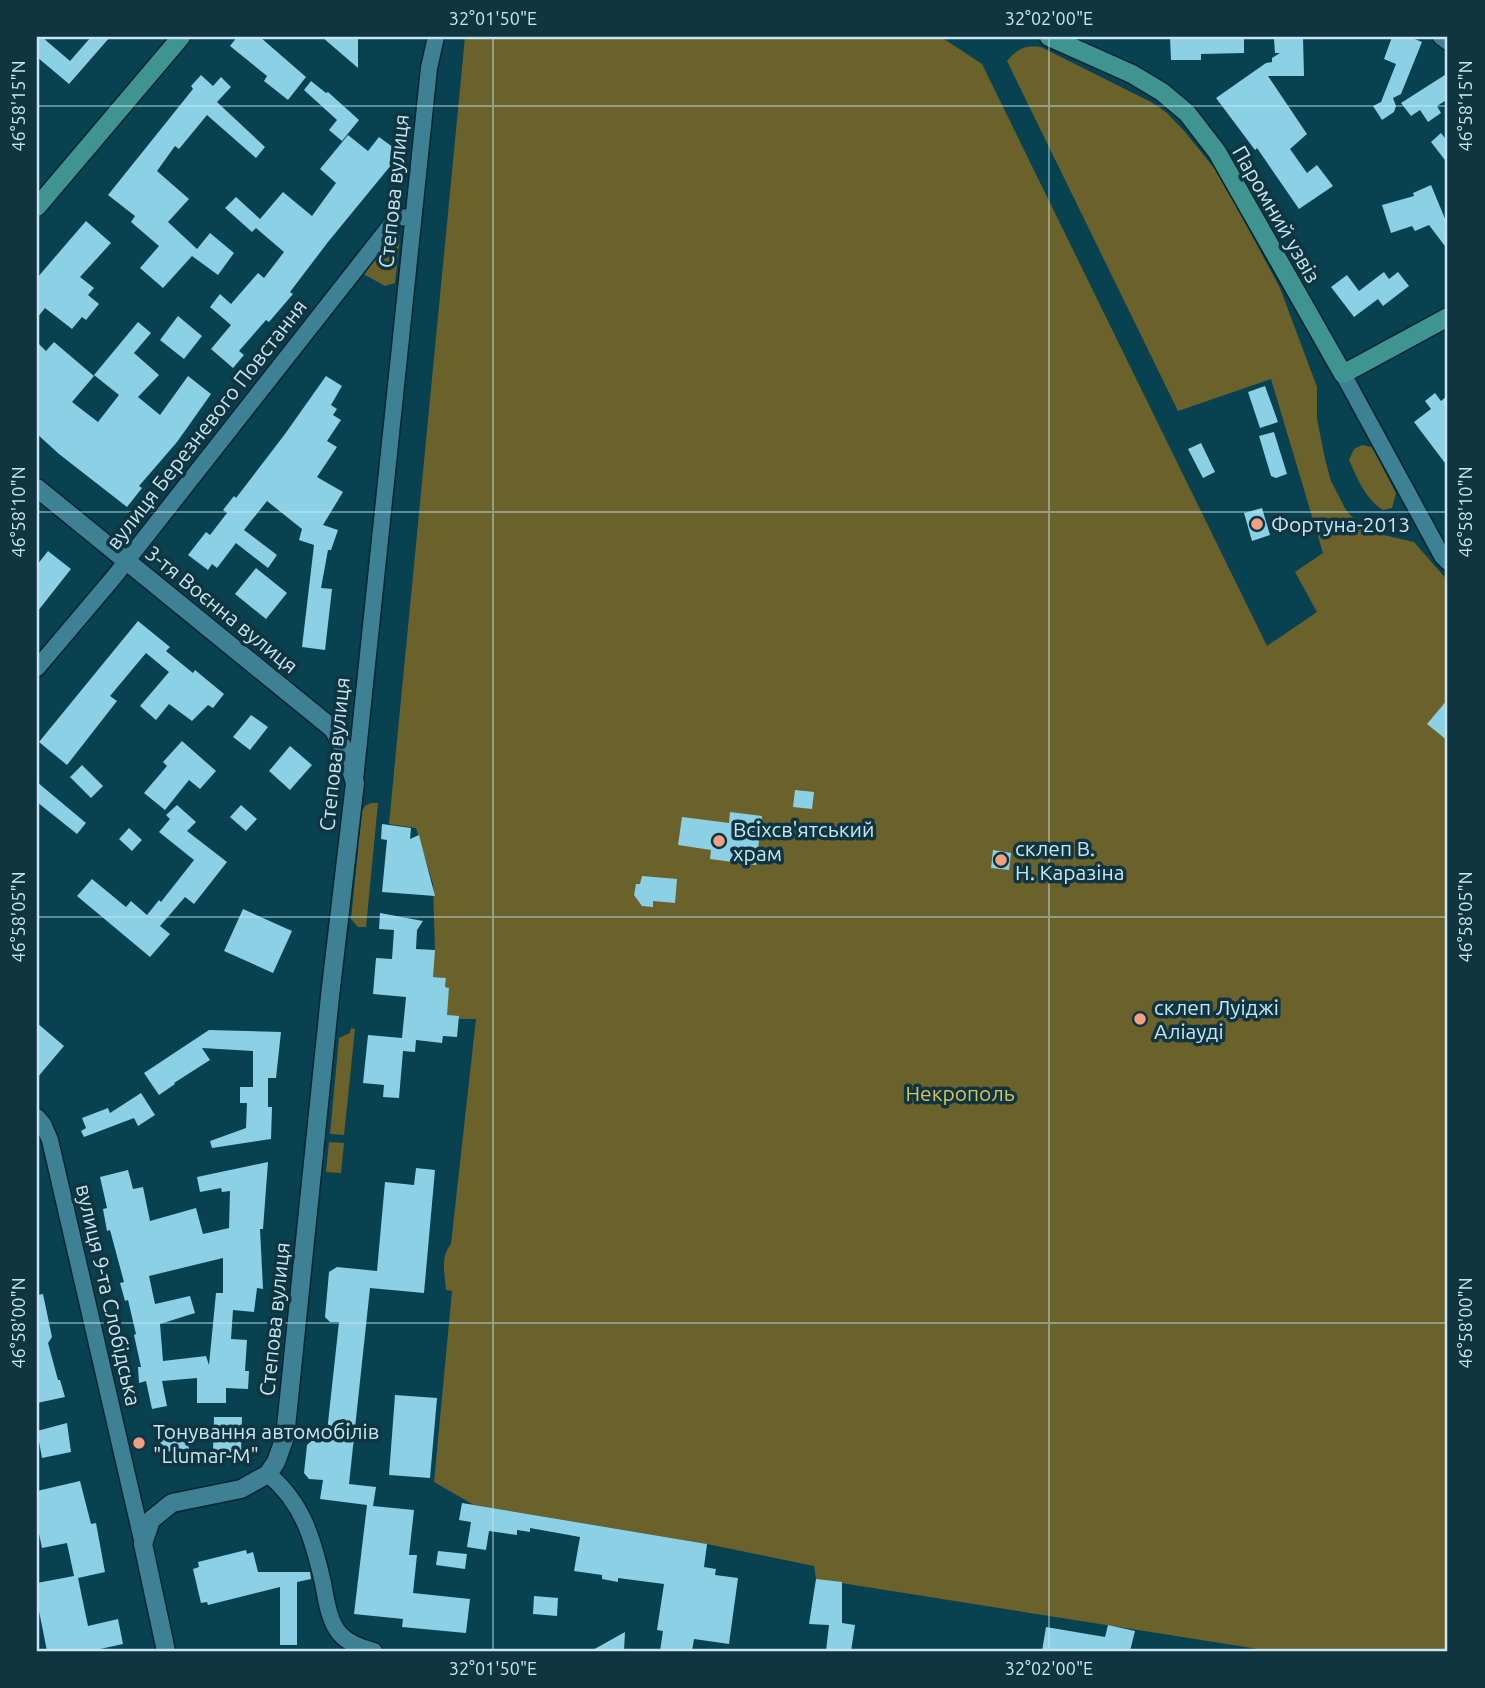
<svg xmlns="http://www.w3.org/2000/svg" width="1485" height="1688" font-family="Ubuntu,sans-serif">
  <style>
    .green { fill: #6b622b }
    .building { fill: #8cd0e5; fill-rule: evenodd }
    .lines { fill: none; stroke-linecap: round; stroke-linejoin: round }
    .minor-casing { stroke: #012630; stroke-width: 19 }
    .tertiary-casing { stroke: #012630; stroke-width: 21 }
    .secondary-casing { stroke: #012630; stroke-width: 21 }
    .minor { stroke: #3e8195; stroke-width: 16 }
    .tertiary { stroke: #3e8195; stroke-width: 18 }
    .secondary { stroke: #3f9491; stroke-width: 18 }
    .ticks { fill: none; stroke: #c6e6f1; stroke-width: 2; stroke-opacity: 0.45 }
    .poi-dot { fill: #f39f82; stroke: #113540; stroke-width: 2.5 }
    .labels { text-anchor: middle; dominant-baseline: central; stroke-width: 7; stroke-linejoin: round; paint-order: stroke }
    .street-label { font-size: 21px; fill: #c6e6f1; stroke: #113540 }
    .poi-label { font-size: 21px; fill: #c6e6f1; stroke: #113540; text-anchor: start }
    .park-label { font-size: 21px; fill: #d5c35b; stroke: #113540 }
    .neatline { fill: none; stroke: #c6e6f1; stroke-width: 2.5 }
    .ticks-label { font-size: 18px; text-anchor: middle; fill: #c6e6f1 }
  </style>
  <rect width="100%" height="100%" fill="#084150"/>
  <path class="green" d="M465,37H941L982,64L1267,646L1317,612L1295,572L1323,553L1271,379L1178,411L1007,61C1017,49 1025,45 1041,47L1151,102L1167,113L1185,132L1219,174L1280,288L1317,387V419L1325,459L1331,481L1347,512L1370,532L1414,542L1448,581V1651H1271L816,1579L814,1566L707,1544L474,1505L434,1482L452,1291L446,1290C445,1274 440,1257 451,1244L476,1019H459L446,1015L449,988L445,987L446,978L414,975L435,950L433,884L416,828L389,824Z
    M395,227L399,228L400,238L395,283L385,286L360,272Z
    M1362,445L1372,447L1396,493L1392,508L1383,510C1365,498 1358,480 1349,460L1354,449Z
    M371,803H378L366,927H358L351,919L362,811L365,806Z
    M351,1028L355,1029L344,1135L330,1134L339,1038L350,1033Z
    M329,1142L344,1143L341,1173L326,1172Z"/>
  <path class="building" d="M37,37H42L70,61L91,37H110L69,84L37,57Z
    M237,37H260L306,77L288,100L264,81L267,76L230,46Z
    M322,37H358V68Z
    M1170,37H1244V53L1201,54V60H1171Z
    M1303,37L1304,76H1268L1307,134L1290,149L1307,173L1317,165L1333,186L1299,209L1257,148L1255,150L1216,98L1266,63L1272,62V58L1280,53H1275L1274,39Z
    M1392,37H1410L1422,42L1401,94L1393,98L1396,106L1394,112L1382,120L1373,106L1381,102L1396,64L1384,59Z
    M1448,73V99L1437,106L1441,113L1428,122L1420,110L1411,116L1401,103Z
    M201,75L213,86L221,77L231,87L217,102L265,147L256,158L207,115L179,149L175,146L157,171L189,199L168,222L197,249L210,233L234,253L218,275L192,256L163,288L140,268L159,246L131,222L135,216L108,195L193,89L191,86Z
    M311,81L326,93L328,92L359,120L342,141L329,130L337,120L304,90Z
    M1441,133L1448,142V164L1431,142Z
    M348,135L368,151L379,137L401,153L328,242L290,292L293,294L269,322L266,320L239,351L244,355L233,368L211,349L231,325L210,307L220,294L231,304L258,273L264,278L284,252L256,228L252,232L225,208L236,197L260,219L283,192L312,216L336,183L320,169Z
    M1431,185L1448,226V250L1429,225L1415,231L1412,226L1391,233L1382,205L1414,196L1413,193Z
    M86,221L111,243L80,277L94,288L88,295L99,304L86,320L82,317L72,329L45,308L37,318V278Z
    M1384,272L1389,279L1398,272L1409,286L1383,306L1378,299L1354,317L1331,287L1347,275L1359,291Z
    M178,316L202,336L184,359L160,340Z
    M138,322L151,333L134,353L159,375L138,397L160,415L188,376L211,394L177,442L139,486L142,488L127,507L59,454L37,434V342L46,351L54,342L94,376L72,402L98,422L119,395L94,375Z
    M326,376L342,386L331,405L337,409L333,415L341,420L327,441L337,447L317,477L343,492L323,525L338,530L331,550H328L321,588L332,589L325,650L302,647L314,545L299,540L302,529L267,501L244,530L277,555L268,568L236,543L217,568L212,564L208,570L188,555L206,532L210,535L227,513L223,510L234,496L236,498L285,434Z
    M1265,386L1278,422L1260,428L1248,392Z
    M1435,393L1441,401L1448,395V467L1414,422L1431,409L1425,401Z
    M1274,432L1287,474L1276,478L1271,476L1259,436Z
    M1201,443L1215,472L1203,478L1188,449Z
    M1262,508L1270,535L1252,541L1244,513Z
    M48,551L71,569L37,612V565Z
    M256,568L287,593L266,619L235,594Z
    M138,621L170,647L166,651L193,673L195,670L224,694L213,708L208,705L192,721L169,704L156,720L140,706L169,672L146,653L110,696L117,701L67,765L39,742Z
    M1448,699V741L1427,724Z
    M251,715L268,727L250,750L233,737Z
    M182,741L216,771L200,789L189,780L165,810L144,793L167,766L163,762Z
    M290,746L312,765L290,790L269,771Z
    M82,765L103,786L91,798L70,777Z
    M37,782L86,823L77,834L37,802Z
    M795,790L814,792L812,809L793,807Z
    M177,805L196,822L187,831L227,862L194,904L185,897L160,926L170,934L150,957L77,896L92,879L126,907L131,901L147,915L159,900L161,902L194,860L159,832L170,819L166,815Z
    M241,805L257,819L246,831L230,817Z
    M730,812L762,816L756,865L710,859L711,850L678,845L682,817L729,823Z
    M382,824L411,828L410,839L419,835L435,896L382,892L387,840L381,839Z
    M129,828L142,840L132,851L119,839Z
    M993,850L1011,853L1009,870L991,868Z
    M642,876L677,879L675,903L653,901V907L642,906L634,895L636,884H640Z
    M243,909L292,931L273,973L224,951Z
    M380,913L423,921L417,930L416,949L435,950L433,977L446,978L445,987L449,988L447,1015L459,1016L457,1037L443,1036L442,1043L416,1040L415,1052L403,1051L399,1098L383,1097L384,1085L363,1083L368,1035L402,1038L406,997L373,994L376,958L392,959L394,930L379,929Z
    M37,1023L64,1046L37,1078Z
    M209,1030L281,1032L276,1078H268V1107H272L271,1139L212,1148L210,1141L246,1128L247,1103H240V1087H253V1051L202,1048L210,1060L174,1083L175,1084L159,1095L144,1073Z
    M141,1093L155,1115L138,1126L134,1118L84,1137L81,1131L86,1128L82,1118L108,1108L110,1113Z
    M268,1162L263,1229H260L263,1289L257,1288L254,1312L233,1310L231,1339L247,1340L245,1371H249L248,1389L226,1388V1403H197V1378L162,1381L167,1406L152,1409L146,1381L139,1383L138,1367H141L134,1335L136,1334L128,1300L125,1301L120,1283L124,1282L110,1230L107,1231L103,1209L107,1208L100,1177L128,1170L133,1189L143,1187L150,1221L196,1208L203,1234L229,1228L230,1191L222,1192L221,1188L200,1192L197,1177ZM223,1258V1293H216L209,1365L206,1356L163,1361L160,1324L195,1313L190,1296L155,1304L149,1276Z
    M416,1168L435,1170L424,1293L370,1288L349,1484L376,1487L373,1506L414,1510L409,1555H417L413,1593L470,1599L466,1633L402,1627L403,1619L354,1614L367,1505L320,1499L323,1480L309,1479L304,1473L307,1445L312,1440L326,1441L339,1322H330L325,1317L329,1272L337,1267L377,1271L385,1182L414,1185Z
    M43,1294L52,1337L48,1343L58,1380H60L65,1397L37,1403V1295Z
    M395,1395L437,1398L430,1478L389,1475Z
    M214,1417H242L241,1453L213,1452Z
    M67,1423L71,1452L42,1458L37,1431Z
    M187,1432L189,1450L161,1452L160,1434Z
    M80,1481L91,1524L96,1523L105,1572L78,1578L88,1626L118,1619L123,1644L91,1651H47L37,1601V1583L74,1576L67,1543L42,1548L37,1524V1491Z
    M462,1503L707,1544L704,1567L716,1569L715,1575L738,1578L729,1644L694,1639L692,1651H660L663,1631L657,1630L664,1584L618,1578V1582L602,1579V1575L574,1571L580,1537L530,1528V1532L517,1530V1535L489,1531L486,1550L467,1547L471,1522L459,1520Z
    M246,1550L247,1554L253,1552L258,1572H310L311,1579L297,1582V1645H280V1587L208,1605L207,1602L201,1603L193,1569L199,1567L198,1562Z
    M438,1551L467,1554L465,1569L436,1565Z
    M816,1579L842,1582V1623L855,1625L851,1651H826L829,1625L809,1624Z
    M534,1596L558,1598L557,1616L533,1614Z
    M1108,1625L1135,1631L1130,1651H1042L1046,1627L1105,1637Z
    M625,1632L624,1651H591Z"/>
  <g class="lines">
    <g class="minor-casing">
      <path id="minor" d="M1441,37L1448,42
        M1343,374L1442,556L1448,562
        M37,668L114,577L397,217L413,218
        M355,780L429,68L436,37
        M37,1117L43,1124L50,1140L143,1544
        M268,1474C303,1503 313,1539 323,1583C326,1599 329,1622 340,1634C349,1644 362,1648 374,1651"/>
    </g>
    <g class="tertiary-casing">
      <path id="tertiary" d="M37,488L333,729L346,753L355,783L330,996L285,1437L276,1462L268,1474L241,1489L172,1503L151,1520L143,1544L166,1651"/>
    </g>
    <g class="secondary-casing">
      <path id="secondary" d="M1049,37L1132,74L1162,92L1187,113L1217,152L1343,374L1448,317
        M37,207L181,37"/>
    </g>
    <use href="#minor" class="minor"/>
    <use href="#tertiary" class="tertiary"/>
    <use href="#secondary" class="secondary"/>
  </g>
  <path class="ticks" d="M493,37V1651M1049,37V1651M37,106H1448M37,512H1448M37,917H1448M37,1323H1448"/>
  <g class="poi-dot">
    <circle cx="1257" cy="524" r="7"/>
    <circle cx="719" cy="841" r="7"/>
    <circle cx="1001" cy="860" r="7"/>
    <circle cx="1140" cy="1019" r="7"/>
    <circle cx="139" cy="1443" r="7"/>
  </g>
  <g class="labels">
    <g class="street-label">
      <text transform="translate(393 191) rotate(-84)">Степова вулиця</text>
      <text transform="translate(1277 214) rotate(60)">Паромний узвіз</text>
      <text transform="translate(206 424) rotate(-52)">вулиця Березневого Повстання</text>
      <text transform="translate(222 609) rotate(39)">3-тя Воєнна вулиця</text>
      <text transform="translate(334 754) rotate(-84)">Степова вулиця</text>
      <text transform="translate(109 1295) rotate(77)">вулиця 9-та Слобідська</text>
      <text transform="translate(274 1319) rotate(-84)">Степова вулиця</text>
    </g>
    <g class="poi-label">
      <text x="1271" y="524">Фортуна-2013</text>
      <text x="733" y="829">Всіхсв'ятський<tspan x="733" dy="24">храм</tspan></text>
      <text x="1015" y="848">склеп В.<tspan x="1015" dy="24">Н. Каразіна</tspan></text>
      <text x="1154" y="1007">склеп Луіджі<tspan x="1154" dy="24">Аліауді</tspan></text>
      <text x="153" y="1431">Тонування автомобілів<tspan x="153" dy="24">"Llumar-M"</tspan></text>
    </g>
    <g class="park-label">
      <text x="960" y="1093">Некрополь</text>
    </g>
  </g>
  <rect width="1485" height="1688" fill="none" stroke="#113540" stroke-width="77"/>
  <rect x="38" y="38" width="1408" height="1612" class="neatline"/>
  <g class="ticks-label">
    <text x="493" y="25">32°01'50"E</text>
    <text x="1049" y="25">32°02'00"E</text>
    <text transform="translate(19 106) rotate(-90)" y="6">46°58'15"N</text>
    <text transform="translate(1466 106) rotate(-90)" y="6">46°58'15"N</text>
    <text transform="translate(19 512) rotate(-90)" y="6">46°58'10"N</text>
    <text transform="translate(1466 512) rotate(-90)" y="6">46°58'10"N</text>
    <text transform="translate(19 917) rotate(-90)" y="6">46°58'05"N</text>
    <text transform="translate(1466 917) rotate(-90)" y="6">46°58'05"N</text>
    <text transform="translate(19 1323) rotate(-90)" y="6">46°58'00"N</text>
    <text transform="translate(1466 1323) rotate(-90)" y="6">46°58'00"N</text>
    <text x="493" y="1675">32°01'50"E</text>
    <text x="1049" y="1675">32°02'00"E</text>
  </g>
</svg>
